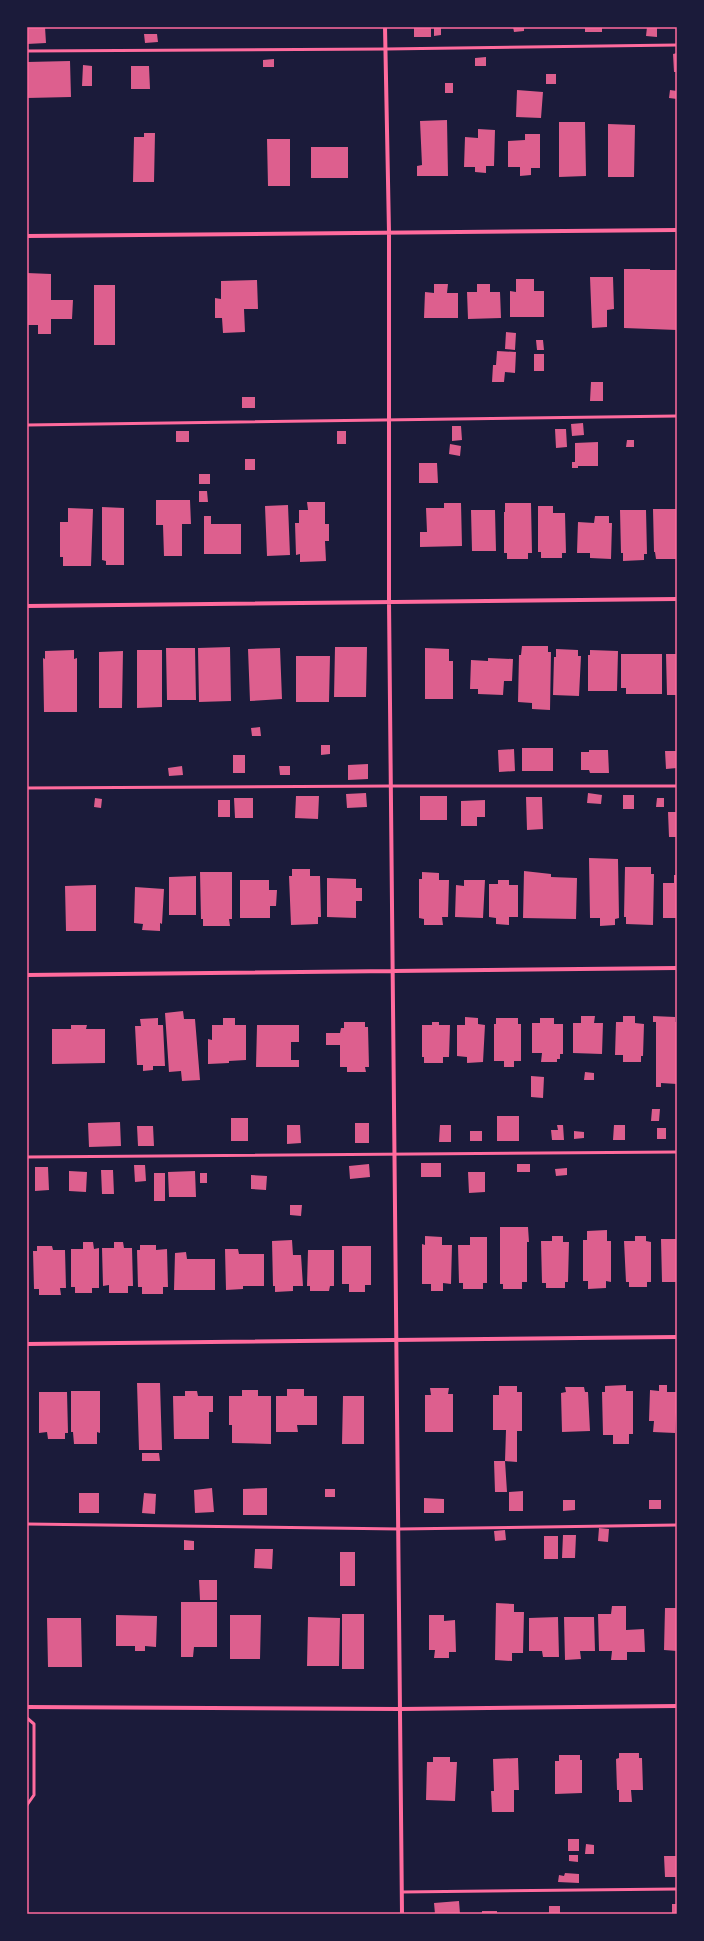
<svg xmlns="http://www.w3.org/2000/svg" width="704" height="1941" font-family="'PT Sans Narrow',sans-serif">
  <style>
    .building { fill: #dd5f8e }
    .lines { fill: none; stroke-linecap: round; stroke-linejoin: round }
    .service { stroke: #ff6b9d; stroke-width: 3 }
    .minor { stroke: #ff6b9d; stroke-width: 4 }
    .neatline { fill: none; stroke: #ff6b9d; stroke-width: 1.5 }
  </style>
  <rect width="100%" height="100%" fill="#1b1b3a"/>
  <path class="building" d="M27,27H45L46,43L27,44Z
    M414,27H431V37H414Z
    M434,27H441V35L434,36Z
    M513,27H524V31L514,32Z
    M585,27H602V32H585Z
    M647,27H657V37L646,36Z
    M144,34H157L158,42L145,43Z
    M677,53V72H674L673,54Z
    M486,57V66H475V58Z
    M274,59V67H263V60Z
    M70,61L71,97L27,98V62Z
    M83,65L92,66V86H82Z
    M131,66H149L150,89H131Z
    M546,74H556V84H546Z
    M445,83H453V93H445Z
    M517,90L543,92L541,118L516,117Z
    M670,90L677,91V99L669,98Z
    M447,120L448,176H417V166L422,165L420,121Z
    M559,122H585L586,176L559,177Z
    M608,124L635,125L634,177H608Z
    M478,129L495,130L494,166H486V173L475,172V167H464L465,137L478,138Z
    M144,133H155L154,182H133L134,137H144Z
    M525,134H540V168H531V175L520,176V167H508V141L525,140Z
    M267,139H290V186H268Z
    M311,147H348V178H311Z
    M624,269H650V299V270H677V330L624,328Z
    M27,273L51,274V300H73L72,319H51V334H38V325H27Z
    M590,277H613L614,309L607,310V327L592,328Z
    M516,279H534V291H544V317H510V291L516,292Z
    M257,280L258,309H244L245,332L223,333L222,318H215V298L221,299V281Z
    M434,284H448L447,293H458V318H424L425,292L434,293Z
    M477,284H490V292H500L501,318L468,319L467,292H477Z
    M94,285H115V345H94Z
    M506,332L516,333L515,350L505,349Z
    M536,340H543L544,350H537Z
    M497,351L516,352L515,373L505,372L504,382H492L493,365H496Z
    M534,354H544V371H534Z
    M591,382H603V401H590Z
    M242,397H255V408H242Z
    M583,423L584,435L572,436L571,424Z
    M452,426H461L462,440L452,441Z
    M555,429H566L567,447L556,448Z
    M176,431H189V442H176Z
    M337,431H346V444H337Z
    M627,440H634V447H626Z
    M598,442V466H578V468H572V462H575V443Z
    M450,444L461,446L460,456L449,454Z
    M245,459H255V470H245Z
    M419,463H437L438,483H419Z
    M199,474H210V484H199Z
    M199,491H207L208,502H199Z
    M156,500H190L191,524H182V556H164L163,525H156Z
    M307,502H325V524H329V541H325L326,561L300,562V554L296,555L295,523H299V510H308Z
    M444,503H461L462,546L420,547V532H427L426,508H444Z
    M505,503H531L532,553H528V559H507V553H504V512H505Z
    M288,505L290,555L267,556L265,506Z
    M538,506H553V513H565L566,553H562V558H541V552H538Z
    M102,507L124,508V565H106V561L102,560Z
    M68,508L93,509L91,566H63V557H60V522H68Z
    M653,509H677V559H656L655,552H654Z
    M471,510H495L496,551H472Z
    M620,510H646L647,554H644V560L623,561V553H621Z
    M204,516H211V524H241V554H204Z
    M595,516H609V523H612L611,559L590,558V553H577L578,522L594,523Z
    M522,646H548V652H551L550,710L532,709V703L518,702L519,655H521Z
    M230,647L231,701L199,702L198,648Z
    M335,647H367L366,697H334Z
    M166,648H195L196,700H167Z
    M280,648L282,699L250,701L248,649Z
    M425,648L449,649V661H453V699H425Z
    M556,649L578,650V656H581L579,696L553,695L554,657H556Z
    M74,650V659L77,658V712H44L43,658L45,659V651Z
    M137,650H162V707L137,708Z
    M590,650L618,651L617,691H588V655H590Z
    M123,651L122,708H99V652Z
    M621,654H662V694H626V688H621Z
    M666,654H677V695H667Z
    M296,656H330L329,702H296Z
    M488,658L513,659L512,681H504L503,695L478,694V689H470L471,660L488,661Z
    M260,727L261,736H252L251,728Z
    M321,745H330V754L321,755Z
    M522,748H553V771H522Z
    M514,749L515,771L499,772L498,750Z
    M589,750H608L609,773H590L589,770H581V752H589Z
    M665,751H677V768L666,769Z
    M233,755H245V773H233Z
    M368,764V779L348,780V765Z
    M182,766L183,775L169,776L168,768Z
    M279,766H290V775H280Z
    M366,793L367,807L347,808L346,794Z
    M588,793L602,795L601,804L587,803Z
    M623,795H634V809H623Z
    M296,796H319L318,819L295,818Z
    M420,796H447V820H420Z
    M526,797H542L543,829L527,830Z
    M95,798L102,799L101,808L94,807Z
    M234,798H253V818H235Z
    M657,798H664V807H656Z
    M218,800H230V817H218Z
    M485,800V817H477V826H461V801Z
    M668,812H677V837H669Z
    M589,858L618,859L619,918L615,919V925L600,926V918H590Z
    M625,867H651V874H654L653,925L626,924V917H624Z
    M292,869H310V876H320L321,917H318V924L291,925L289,876H292Z
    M524,871L551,874V877L577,878L576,919L523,918Z
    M200,872H232V919H229L230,926H203V919H201Z
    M422,872L439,873V880H449L448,917H442L443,925H424V919L419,918V879H422Z
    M674,875H677V918H663V883H674Z
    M196,876V915H169V877Z
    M327,878L356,879V888H362V901H356V918L327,917Z
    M240,880H269V890H277L276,906H270V918H240Z
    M464,880H485L483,918L455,917L456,885L464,886Z
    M498,880H509V885H518V917H509V925L496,924V918L489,917V884H498Z
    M96,885V931H66L65,886Z
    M135,887L164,889L162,924L160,923V931L142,930L143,924L134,923Z
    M183,1011L184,1019H195L200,1080L182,1081L181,1071L169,1072L165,1013Z
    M581,1016H595L594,1023H603L602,1054L573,1053V1023H581Z
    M623,1016H635V1023L644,1024L643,1056H641V1062H623V1055H615L616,1022H623Z
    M653,1016L675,1017V1022H677V1084L661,1083V1087H656V1022H653Z
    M465,1017L478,1018V1024L485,1025L483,1062L467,1063V1057L457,1056V1025H465Z
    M158,1018V1025H163L165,1066H153V1070L143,1071V1065H137L135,1026H141L140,1019Z
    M223,1018H235V1025H246V1060L229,1061V1063L208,1064V1039L212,1040V1025H223Z
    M496,1018H518V1024H521V1061H514V1067H504V1061H494V1024H496Z
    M540,1018H554V1024H563V1054H560V1059H557V1062H541L542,1053H532V1023H540Z
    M344,1022H365V1027H368L369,1067H365L366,1072H347V1067H340V1045H326V1033H340L341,1028H344Z
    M432,1022H439V1025H450L449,1057H443V1063H424V1057H422V1025H432Z
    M71,1025H87L86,1029H105V1063L52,1064V1029H71Z
    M257,1025H299V1042H291V1060H299V1067H256Z
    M585,1072L594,1073V1080H584Z
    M531,1076L544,1077L543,1098L531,1097Z
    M652,1109H660L659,1121H651Z
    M497,1116H519V1141H497Z
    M231,1118H248V1141H231Z
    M120,1122L121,1146L89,1147L88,1123Z
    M355,1123H369V1143H355Z
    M287,1125H300L301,1143L287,1144Z
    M440,1125H451V1142H439Z
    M557,1125H563L564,1140H552L551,1130H558Z
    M614,1125H625V1140H613Z
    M137,1126H153L154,1146H138Z
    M657,1128H666V1139H657Z
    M470,1131H482V1141H470Z
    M574,1131L584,1132V1138L574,1139Z
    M421,1163H441V1177H421Z
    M369,1164L370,1177L350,1179L349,1166Z
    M517,1164H530V1172H517Z
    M134,1165H145L146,1181L135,1182Z
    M35,1167H48L49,1190L35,1191Z
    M567,1168V1175L556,1176L555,1169Z
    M101,1170H113L114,1194H102Z
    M69,1171L87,1172L86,1192L69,1191Z
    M195,1171L196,1197H169L168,1172Z
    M468,1172H485V1192L469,1193Z
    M154,1173H165V1201H154Z
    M200,1173H207V1183H200Z
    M251,1175L267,1176L266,1190L251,1189Z
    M290,1205H302L301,1216L290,1215Z
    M500,1227H528L529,1242H527V1282H522V1289H503V1284H500Z
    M607,1230V1241H611V1282L606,1281V1288L588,1289V1281H583V1240H587V1231Z
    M425,1236L442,1237V1245H452L451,1284L443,1283V1291H431V1284H422V1244L425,1245Z
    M552,1236H563V1242H569L568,1282H565V1288H546V1283H542L541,1241H552Z
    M635,1236H646V1241L651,1242V1282H647V1287H629V1282H626L624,1241H635Z
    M470,1237H487V1283H483V1289H463V1283H459L458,1245H470Z
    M661,1239H677V1282H662Z
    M292,1240L293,1255H301L303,1286H293V1291L275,1292V1286H273L272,1241Z
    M83,1242H93L94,1249L99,1248V1288H92V1293H75V1287H71V1249H83Z
    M114,1242H123L124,1248H132L133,1286H128V1293H109V1285L103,1286L102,1248H114Z
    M140,1245H156V1250L167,1249L168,1287H163V1294H142V1287H138L137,1250H140Z
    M37,1246H52L53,1250H65L66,1288H60L61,1295H39V1289H34L33,1251H37Z
    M342,1246H371V1285H365V1292H349V1284H342Z
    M225,1249H238L239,1254H264V1286H243V1289L226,1290Z
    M308,1250H334V1286H330L329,1291H310V1286H307Z
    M186,1252L187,1259H215V1290H174L175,1253Z
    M137,1383H160L162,1450H139Z
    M626,1385V1391H633V1434H629V1444H613V1435H603L602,1392H605V1386Z
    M659,1385H667V1392H677L675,1433L653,1432L654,1421H649L650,1390L659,1391Z
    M499,1386H517V1392H522V1431H517V1462L505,1461L507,1492H495L494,1461H505L506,1430H493V1395H499Z
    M565,1387H584L585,1392H588L590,1431L562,1432L561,1393L566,1392Z
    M430,1388H449L448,1394H453V1432H425V1395H431Z
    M287,1389H304V1396H317V1425H297L298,1432H276V1396H287Z
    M242,1390H258V1396H271V1444L232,1443V1425H229V1396H242Z
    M71,1391H100V1433L97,1432V1444H74L73,1432H71Z
    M185,1391H197L198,1396H213V1412H209V1439H174L173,1396H185Z
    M39,1392H67L68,1433H65V1439H48L47,1432L39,1433Z
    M343,1396H364V1444H342Z
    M142,1453H159L160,1461H142Z
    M212,1488L214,1512L195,1513L194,1490Z
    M267,1488V1515H243V1489Z
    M325,1489H335V1497H325Z
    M523,1491V1511H509V1492Z
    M79,1493H99V1513H79Z
    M144,1493L156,1494L155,1514L142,1513Z
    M424,1498L444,1499V1513H424Z
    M563,1500H575V1510L563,1511Z
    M649,1500H661V1509H649Z
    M599,1528L609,1529L608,1542L598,1541Z
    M505,1530L506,1540L495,1541L494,1531Z
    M563,1535H576L575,1558H562Z
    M544,1536H558V1559H544Z
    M184,1540L194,1541V1550H184Z
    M255,1549H273L272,1569L254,1568Z
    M340,1552H355V1586H340Z
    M199,1580H217V1600H200Z
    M181,1602H217V1647H194L193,1657H181Z
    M496,1603L514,1604V1612H524L523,1653H512V1661L495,1660Z
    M612,1606H626V1630L644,1629L645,1652H627V1660H611L612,1651H599L598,1614H611Z
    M665,1608H677V1651L664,1650Z
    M342,1614H364V1669H342Z
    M116,1615L157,1616L156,1647L145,1646V1651H135V1646H116Z
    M230,1615H261L260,1659H230Z
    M429,1615H444V1621L455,1620L456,1652H449V1658H434L435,1650H429Z
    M308,1617L340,1618L339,1666H307Z
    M558,1617L559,1657H543L542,1651H529V1618Z
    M564,1617H594L595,1651H580L581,1659L565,1660Z
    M47,1618H81L82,1667H48Z
    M619,1753H639V1758H642L643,1790H631L632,1802H619V1790H617L616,1759L619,1758Z
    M559,1755H580V1760H582V1793L555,1794V1761H559Z
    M433,1757H450V1762H457L455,1801L426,1800L427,1762H433Z
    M518,1758L519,1790H514V1812H492L491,1791H494L493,1759Z
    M568,1839H579V1851H568Z
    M586,1844L594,1845V1854H585Z
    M569,1855H578V1862L569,1861Z
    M664,1856H677V1877H665Z
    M565,1873L579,1874V1883L558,1882L559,1875L564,1876Z
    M459,1901L460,1914H435L434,1903Z
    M672,1904H677V1914H672Z
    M549,1906H560V1914H549Z
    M482,1911H497V1914H482Z"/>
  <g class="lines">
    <path class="service" d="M27,51L386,49L677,45
      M27,425L677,416
      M27,788L391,786H677
      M27,1157L677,1152
      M27,1524L399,1529L677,1525
      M27,1718L34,1724V1795L27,1805
      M402,1892L677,1889"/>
    <path class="minor" d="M385,27L389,232V602L402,1914
      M27,236L677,230
      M27,606L677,599
      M27,975L677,968
      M27,1344L677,1337
      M27,1707L400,1709L677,1706"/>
  </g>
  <rect width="704" height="1941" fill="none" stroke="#1b1b3a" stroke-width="56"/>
  <rect x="28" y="28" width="648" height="1885" class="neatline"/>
</svg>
